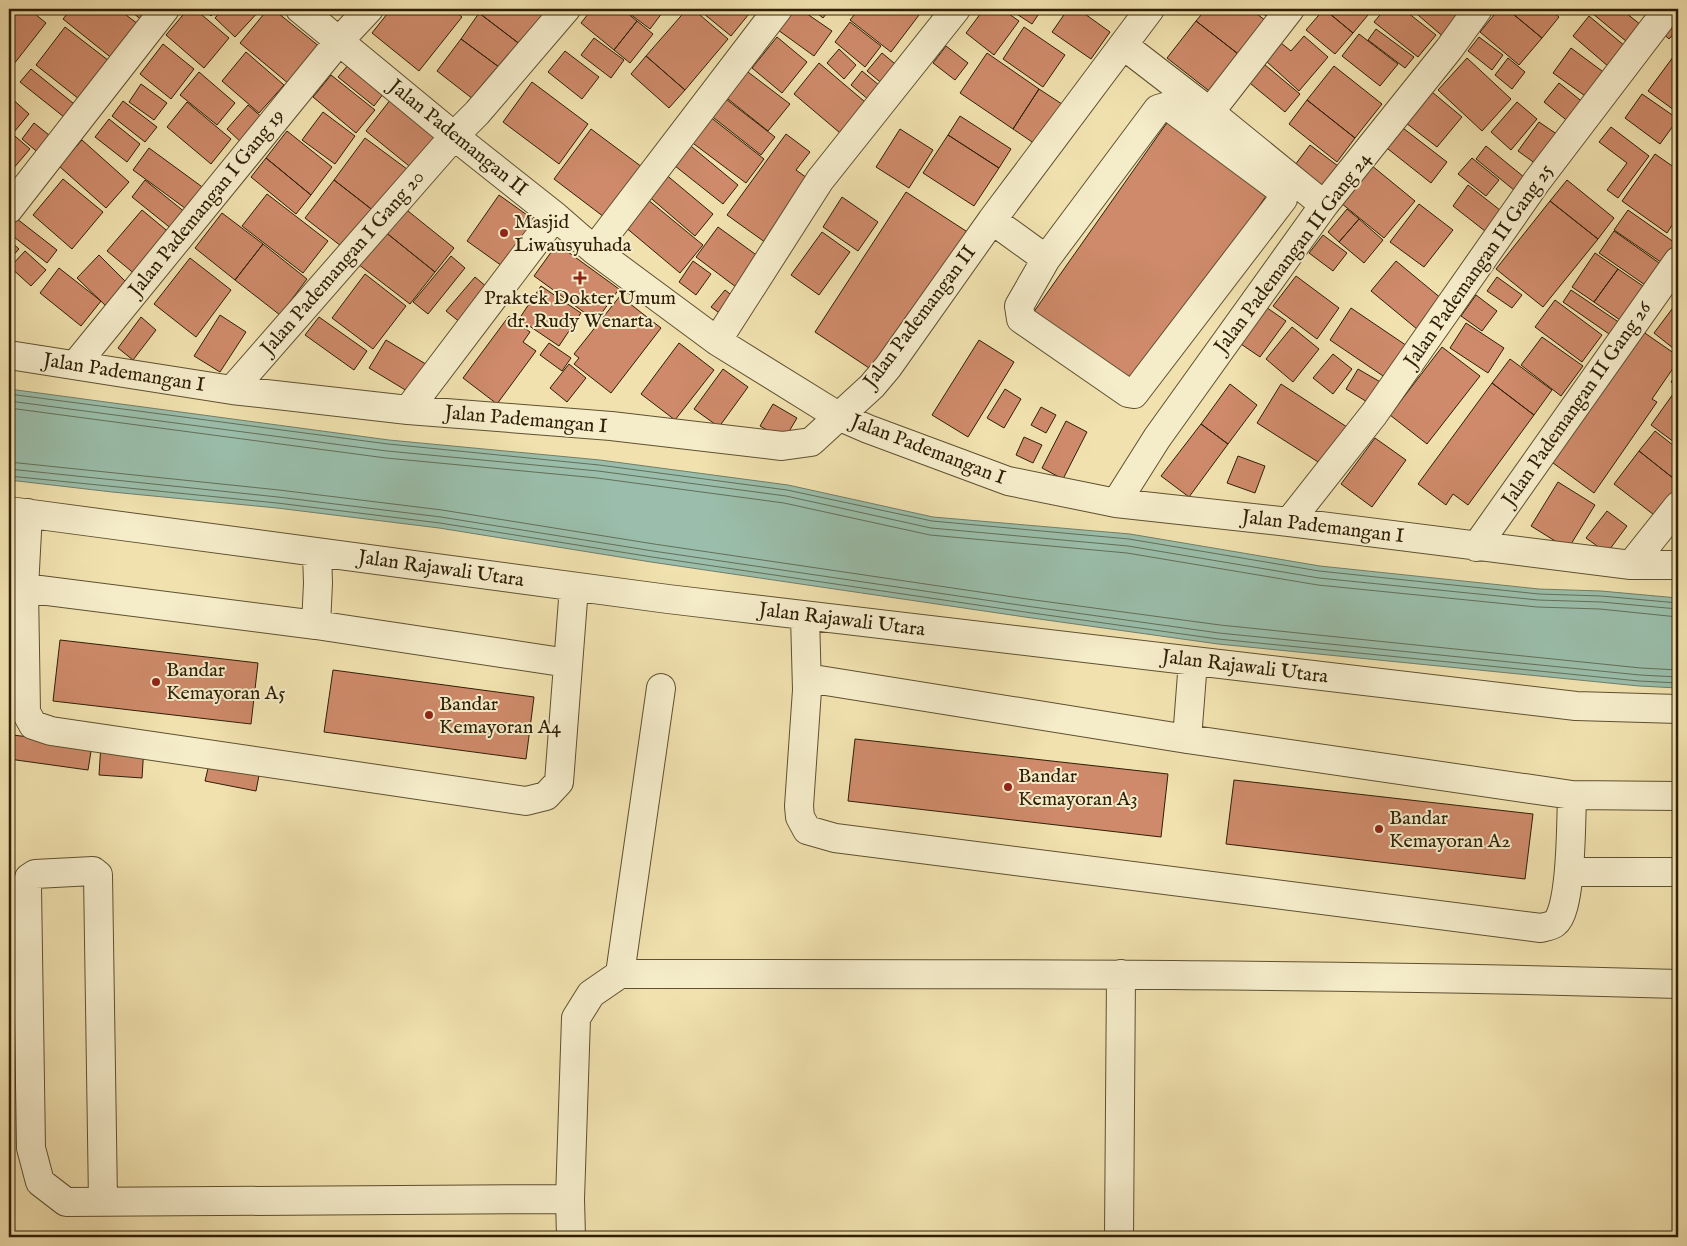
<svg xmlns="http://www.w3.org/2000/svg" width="1687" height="1246" font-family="'IM FELL English',serif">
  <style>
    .water { fill: #9abeab; stroke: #6f7e69 }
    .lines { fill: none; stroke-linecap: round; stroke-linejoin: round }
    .shore { stroke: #646e58; stroke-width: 1 }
    .building { fill: #ce8a6a; stroke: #2f1f06 }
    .minor-casing { stroke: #5f5030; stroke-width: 30 }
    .minor { stroke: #f5ecca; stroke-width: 28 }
    .poi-dot { fill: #8f2418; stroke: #f5ecca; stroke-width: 2 }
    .labels { text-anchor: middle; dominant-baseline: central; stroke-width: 4; stroke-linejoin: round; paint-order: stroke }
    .street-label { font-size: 20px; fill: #2f1f06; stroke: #f5ecca }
    .poi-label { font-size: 20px; fill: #2f1f06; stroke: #f5ecca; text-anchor: start }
  </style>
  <rect width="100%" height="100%" fill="#f0e1ae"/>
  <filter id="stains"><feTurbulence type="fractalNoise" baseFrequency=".004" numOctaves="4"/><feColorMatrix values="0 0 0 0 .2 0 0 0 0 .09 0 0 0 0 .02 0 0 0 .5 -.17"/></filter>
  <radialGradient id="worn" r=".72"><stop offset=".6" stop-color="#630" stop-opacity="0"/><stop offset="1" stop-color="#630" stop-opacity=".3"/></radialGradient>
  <path class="water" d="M9,389L389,440L600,460L788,485L933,517L1130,534L1320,566L1539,589L1601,591L1678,598V688L1639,686L1218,644L1025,617L651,562L439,528L277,508L112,492L9,480Z"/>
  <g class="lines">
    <path class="shore" d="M9,394L388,444L599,465L787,490L932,521L1129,539L1319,571L1539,594L1601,596L1678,603
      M9,401L387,451L598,471L786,496L931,528L1128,546L1319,578L1538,600L1601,602L1678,609
      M9,408L386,458L597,478L784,503L930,535L1127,553L1318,585L1537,607L1600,609L1678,617
      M9,462L279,490L442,510L654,544L1027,599L1220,625L1641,668L1678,670
      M9,469L278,497L441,517L653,551L1026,606L1219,633L1640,675L1678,677
      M9,476L277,503L440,523L652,557L1025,612L1218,639L1639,681L1678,683"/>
  </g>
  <path class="building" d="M9,9H29L46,23L10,69L9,67Z
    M71,9H118L146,30L119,64L63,19Z
    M128,9H161L148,25Z
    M188,9H195L229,38L204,68L166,35Z
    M203,9H217L211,16Z
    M223,9H261L235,37L215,18Z
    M268,9H273L320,47L289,84L240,43Z
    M391,9H452L462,17L419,71L372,33Z
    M483,9H543L546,11L521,45L479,13Z
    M592,9H622L637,21L614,50L581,23Z
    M634,9H665L650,29L630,14Z
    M687,9H693L728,39L685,90L646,56Z
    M698,9H753L731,36Z
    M793,9H800L832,31L814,56L778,30Z
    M812,9H830L823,18Z
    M859,9H911L919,15L891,52L850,20Z
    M984,9H1002L1019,21L994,55L966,33Z
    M1009,9H1042L1032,24Z
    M1068,9H1078L1110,32L1091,59L1052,32Z
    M1206,9H1250L1269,23L1242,57L1196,21Z
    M1257,9H1278L1270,19Z
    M1324,9L1353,33L1335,54L1306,30Z
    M1324,9H1373L1353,33Z
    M1385,9H1403L1436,35L1418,57L1374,22Z
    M1411,9H1472L1446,39Z
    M1499,9H1507L1542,38L1519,65L1480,32Z
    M1507,9H1549L1559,17L1542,38Z
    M1587,9H1621L1646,29L1632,46Z
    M1678,9V29L1669,39L1657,28Z
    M479,13L521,45L503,70L461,39Z
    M1589,16L1626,47L1609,67L1573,36Z
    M637,21L653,34L630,63L614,50Z
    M1196,21L1242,57L1213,94L1167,58Z
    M850,22L881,46L865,67L835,42Z
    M65,27L113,64L84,103L36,65Z
    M1024,27L1065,55L1043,87L1003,59Z
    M1376,29L1414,57L1405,68L1368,40Z
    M1359,34L1398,64L1380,86L1342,56Z
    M1304,36L1328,57L1299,91L1266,61L1281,43L1291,51Z
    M777,37L807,62L782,93L752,68Z
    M1479,37L1503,55L1492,70L1468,51Z
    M594,38L624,60L611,78L581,55Z
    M461,39L503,70L478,103L437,71Z
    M163,44L194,69L171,99L140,74Z
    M946,46L968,63L955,80L933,63Z
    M1571,48L1606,74L1588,98L1553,73Z
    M839,49L856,65L844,79L827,63Z
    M565,51L599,77L582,99L548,72Z
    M246,52L284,85L259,113L222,81Z
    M882,53L900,68L885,86L867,71Z
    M987,53L1039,89L1013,129L960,93Z
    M1676,53L1678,54V113L1648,91Z
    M646,56L685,90L669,108L631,74Z
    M1467,58L1511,99L1482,131L1438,90Z
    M1508,58L1525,72L1512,89L1495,75Z
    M1259,60L1300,94L1285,112L1245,79Z
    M819,63L871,107L846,138L794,94Z
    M349,64L384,93L374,106L338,77Z
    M1334,66L1382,104L1355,138L1307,100Z
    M31,69L79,108L69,121L20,82Z
    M744,69L790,104L768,131L723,95Z
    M862,71L886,91L875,105L851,85Z
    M199,72L235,103L217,125L180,95Z
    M331,75L375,110L356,133L313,97Z
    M532,82L588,124L559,164L503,122Z
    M1559,83L1590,108L1575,127L1544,102Z
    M141,84L167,103L154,120L129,102Z
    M1039,89L1068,108L1041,148L1013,129Z
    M1432,92L1462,117L1437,147L1406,123Z
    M1642,94L1678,119L1660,144L1625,118Z
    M9,96L29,114L14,132L9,127Z
    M722,96L775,137L761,155L709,114Z
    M391,99L439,138L414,170L366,131Z
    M1307,100L1355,138L1337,162L1289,124Z
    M123,101L157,127L145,142L112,116Z
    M187,102L231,139L211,164L167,127Z
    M1517,102L1537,119L1511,150L1491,132Z
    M248,105L265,120L244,145L227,129Z
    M323,112L355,136L335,164L302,140Z
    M709,116L764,159L746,183L690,141Z
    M960,116L1011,149L999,168L948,135Z
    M1171,117L1271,189L1134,385L1033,313Z
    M109,119L140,144L127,162L95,137Z
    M1539,122L1564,139L1543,169L1518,151Z
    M34,123L54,139L41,155L22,139Z
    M1399,125L1447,162L1431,183L1383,145Z
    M1611,127L1649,156L1618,198L1607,190L1627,163L1599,142Z
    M591,129L642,167L604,217L554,179Z
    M900,129L933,150L909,188L876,167Z
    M9,131L30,149L12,170L9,167Z
    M287,131L332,167L311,195L266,158Z
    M786,134L810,152L796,170L814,183L769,245L727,215Z
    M948,135L999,168L974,206L923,173Z
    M365,138L411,172L379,215L334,180Z
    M82,140L129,182L106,208L59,166Z
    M686,142L738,185L723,204L670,162Z
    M1310,145L1338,166L1323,186L1295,165Z
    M1486,146L1530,182L1520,195L1476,159Z
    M149,148L205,189L189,211L133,170Z
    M1655,154L1678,170V216L1667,233L1622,201Z
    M266,158L311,195L296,214L251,177Z
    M1472,158L1499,180L1486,196L1458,174Z
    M1371,165L1415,201L1384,238L1341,203Z
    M664,173L713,214L695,236L646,194Z
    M63,179L103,212L72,249L33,215Z
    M145,180L191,217L178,234L132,197Z
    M334,180L379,215L350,253L305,218Z
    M1567,180L1614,218L1598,239L1550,201Z
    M1468,185L1505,214L1490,235L1453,206Z
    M906,192L969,233L878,374L815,332Z
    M267,194L328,241L303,273L242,226Z
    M499,195L541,225L509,271L467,241Z
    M842,197L878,222L858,251L823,227Z
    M647,199L703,245L680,273L624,226Z
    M1550,201L1598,239L1543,307L1496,269Z
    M1419,204L1453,230L1424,267L1390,242Z
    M403,207L454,248L435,272L384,231Z
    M1347,209L1359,219L1339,242L1328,232Z
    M142,210L177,239L142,280L107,251Z
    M1628,210L1678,245V253L1668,267L1614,230Z
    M222,213L263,244L235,280L195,248Z
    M12,215L57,250L47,263L9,233V219Z
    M1359,219L1383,240L1364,263L1339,242Z
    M718,227L766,262L744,293L696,257Z
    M384,231L435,272L410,304L358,264Z
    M1614,231L1662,265L1648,287L1599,253Z
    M822,232L850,252L819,295L791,275Z
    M1323,235L1347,253L1333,271L1309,253Z
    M9,240L19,249L9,260Z
    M263,244L307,279L280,315L235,280Z
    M557,244L619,289L596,321L534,276Z
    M25,251L46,270L31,286L10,267Z
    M1595,253L1618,269L1594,302L1572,287Z
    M99,255L130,286L108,308L77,278Z
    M451,256L465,268L428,314L413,302Z
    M190,258L231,290L196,337L154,304Z
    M693,261L711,274L696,295L679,282Z
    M1396,261L1448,304L1423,334L1371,291Z
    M59,268L101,301L81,326L40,293Z
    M1618,269L1643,286L1620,320L1594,302Z
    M365,274L406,306L373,349L332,318Z
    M1296,276L1339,308L1317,339L1273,306Z
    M475,277L494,293L466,327L446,311Z
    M1497,277L1522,295L1512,308L1487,291Z
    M541,286L581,313L559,346L519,319Z
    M725,290L738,300L725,317L711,307Z
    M1571,290L1620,323L1612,336L1563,302Z
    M1476,295L1497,311L1482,331L1461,316Z
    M620,296L661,328L611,393L574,364L579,358L574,354Z
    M1555,300L1602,335L1582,362L1535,327Z
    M1260,303L1286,321L1260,357L1235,340Z
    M1675,305L1678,308V352L1654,333Z
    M1351,308L1413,350L1392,382L1330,340Z
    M220,315L246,332L220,372L194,356Z
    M509,316L530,332L523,342L536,351L497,404L463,378Z
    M141,317L156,330L133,360L118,348Z
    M319,317L367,351L354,370L305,335Z
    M1466,323L1504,348L1488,373L1450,348Z
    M1292,327L1319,349L1293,382L1266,359Z
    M1639,329L1678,356V361L1652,399L1657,402L1594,493L1549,460Z
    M1542,337L1583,366L1561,396L1521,365Z
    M386,340L429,366L412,394L369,368Z
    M979,340L1014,362L968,437L932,415Z
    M549,343L571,358L562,371L540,355Z
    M679,343L714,370L675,420L641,394Z
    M1442,347L1480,376L1427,444L1390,415Z
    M1333,354L1352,369L1333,394L1313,378Z
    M1510,359L1552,390L1534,415L1492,383Z
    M569,364L586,378L567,402L550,388Z
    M723,369L748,387L719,427L694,409Z
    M1358,369L1389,387L1377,408L1346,389Z
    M1678,371V445L1651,425L1678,387L1671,382Z
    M1492,383L1534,415L1468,505L1453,494L1446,505L1418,484Z
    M1230,384L1257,405L1228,444L1201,424Z
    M1281,384L1350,429L1326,467L1257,423Z
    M1005,389L1021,399L1004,428L987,418Z
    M773,404L797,418L784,440L760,426Z
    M1041,407L1056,415L1046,433L1031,425Z
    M1066,421L1087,432L1063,479L1042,468Z
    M1201,424L1228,444L1189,497L1161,476Z
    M1655,431L1678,449V482L1639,451Z
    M1024,437L1042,445L1033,463L1016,455Z
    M1375,438L1406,460L1372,507L1341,484Z
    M1639,451L1678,482V491L1658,518L1614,484Z
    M1238,456L1265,466L1255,493L1227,483Z
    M1558,482L1595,505L1568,549L1531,526Z
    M1607,511L1627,526L1607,553L1586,538Z
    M60,640L258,663L251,724L53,701Z
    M333,670L534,697L526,759L324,732Z
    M13,735L92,745L88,770L9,759Z
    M855,739L1168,774L1161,837L848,801Z
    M101,744L144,746L142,778L99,775Z
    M210,760L260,770L256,791L205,781Z
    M1234,780L1533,814L1525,879L1226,844Z"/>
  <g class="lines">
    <g class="minor-casing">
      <path id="minor" d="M300,9L454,136L555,216L594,250L717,341L838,416L868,429L1008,481L1116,503L1289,522L1631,565H1678
        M1123,45L1210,112L1324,205
        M1210,112L1290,9
        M9,209L165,9
        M992,220L1046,259L1019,306L1021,319L1128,393L1134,394L1283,199L1281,190L1168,106L1158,109L1046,259
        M594,250L778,9
        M717,341L820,180L956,9
        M9,355L232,390L408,410L611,426L782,446L811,442L872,386L888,367L992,220L1150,9
        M76,364L339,41L369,9
        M232,390L454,136L477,113L566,9
        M408,410L555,216
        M1116,503L1157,438L1324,205L1449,49L1478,9
        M9,511L668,599L1576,706L1678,709
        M28,513L24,588L26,712L33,725L51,731L526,801L546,796L559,782L574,587
        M1289,522L1374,414L1537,181L1668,9
        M1476,547L1678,261
        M1631,565L1678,506
        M24,588L316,625L318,583L317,553
        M805,616L807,690L799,806L800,817L807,830L835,838L1541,928C1545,927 1552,926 1555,923C1572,911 1571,817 1572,795
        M316,625L568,663
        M807,678L1187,739L1572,795L1678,796
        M1187,739L1193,661
        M1569,872H1678
        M620,974C973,974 1326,973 1678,984
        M103,1201L98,875L93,871L35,874L29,878L27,887L31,1148L40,1182L66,1202L570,1199
        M571,1237L570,1199L576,1018L591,994L620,974L661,688
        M1119,1237L1121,974"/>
    </g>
    <use href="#minor" class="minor"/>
  </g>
  <g class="poi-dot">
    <circle cx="504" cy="233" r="5"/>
    <path d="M577.5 270.5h5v5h5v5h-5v5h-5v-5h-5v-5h5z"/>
    <circle cx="156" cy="682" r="5"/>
    <circle cx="429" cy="715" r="5"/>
    <circle cx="1008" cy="787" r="5"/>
    <circle cx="1379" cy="829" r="5"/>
  </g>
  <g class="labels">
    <g class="street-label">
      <text transform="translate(458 138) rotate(39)">Jalan Pademangan II</text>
      <text transform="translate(207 203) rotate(-51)">Jalan Pademangan I Gang 19</text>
      <text transform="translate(1293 253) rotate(-53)">Jalan Pademangan II Gang 24</text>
      <text transform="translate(343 263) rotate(-49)">Jalan Pademangan I Gang 20</text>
      <text transform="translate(1479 266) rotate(-55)">Jalan Pademangan II Gang 25</text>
      <text transform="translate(920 317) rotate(-53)">Jalan Pademangan II</text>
      <text transform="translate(124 373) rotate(9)">Jalan Pademangan I</text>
      <text transform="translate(1577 404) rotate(-55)">Jalan Pademangan II Gang 26</text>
      <text transform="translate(526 420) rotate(5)">Jalan Pademangan I</text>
      <text transform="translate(928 450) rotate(21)">Jalan Pademangan I</text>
      <text transform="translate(1323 527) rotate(7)">Jalan Pademangan I</text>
      <text transform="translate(441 569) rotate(8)">Jalan Rajawali Utara</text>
      <text transform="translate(842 620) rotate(7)">Jalan Rajawali Utara</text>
      <text transform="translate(1245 667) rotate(7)">Jalan Rajawali Utara</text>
    </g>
    <g class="poi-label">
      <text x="514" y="222">Masjid<tspan x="514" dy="23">Liwausyuhada</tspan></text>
      <text x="580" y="298" text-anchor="middle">Praktek Dokter Umum<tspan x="580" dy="23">dr. Rudy Wenarta</tspan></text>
      <text x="166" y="670">Bandar<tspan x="166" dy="23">Kemayoran A5</tspan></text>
      <text x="439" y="704">Bandar<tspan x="439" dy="23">Kemayoran A4</tspan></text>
      <text x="1018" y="776">Bandar<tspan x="1018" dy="23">Kemayoran A3</tspan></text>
      <text x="1389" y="818">Bandar<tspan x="1389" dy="23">Kemayoran A2</tspan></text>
    </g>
  </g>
  <rect width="1687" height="1246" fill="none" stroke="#f0e1ae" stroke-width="30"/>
  <rect x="10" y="10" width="1667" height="1226" fill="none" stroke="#2f1f06" stroke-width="2.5"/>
  <rect x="15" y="15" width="1657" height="1216" fill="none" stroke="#2f1f06"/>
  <rect width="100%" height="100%" filter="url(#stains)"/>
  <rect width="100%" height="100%" fill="url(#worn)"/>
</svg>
